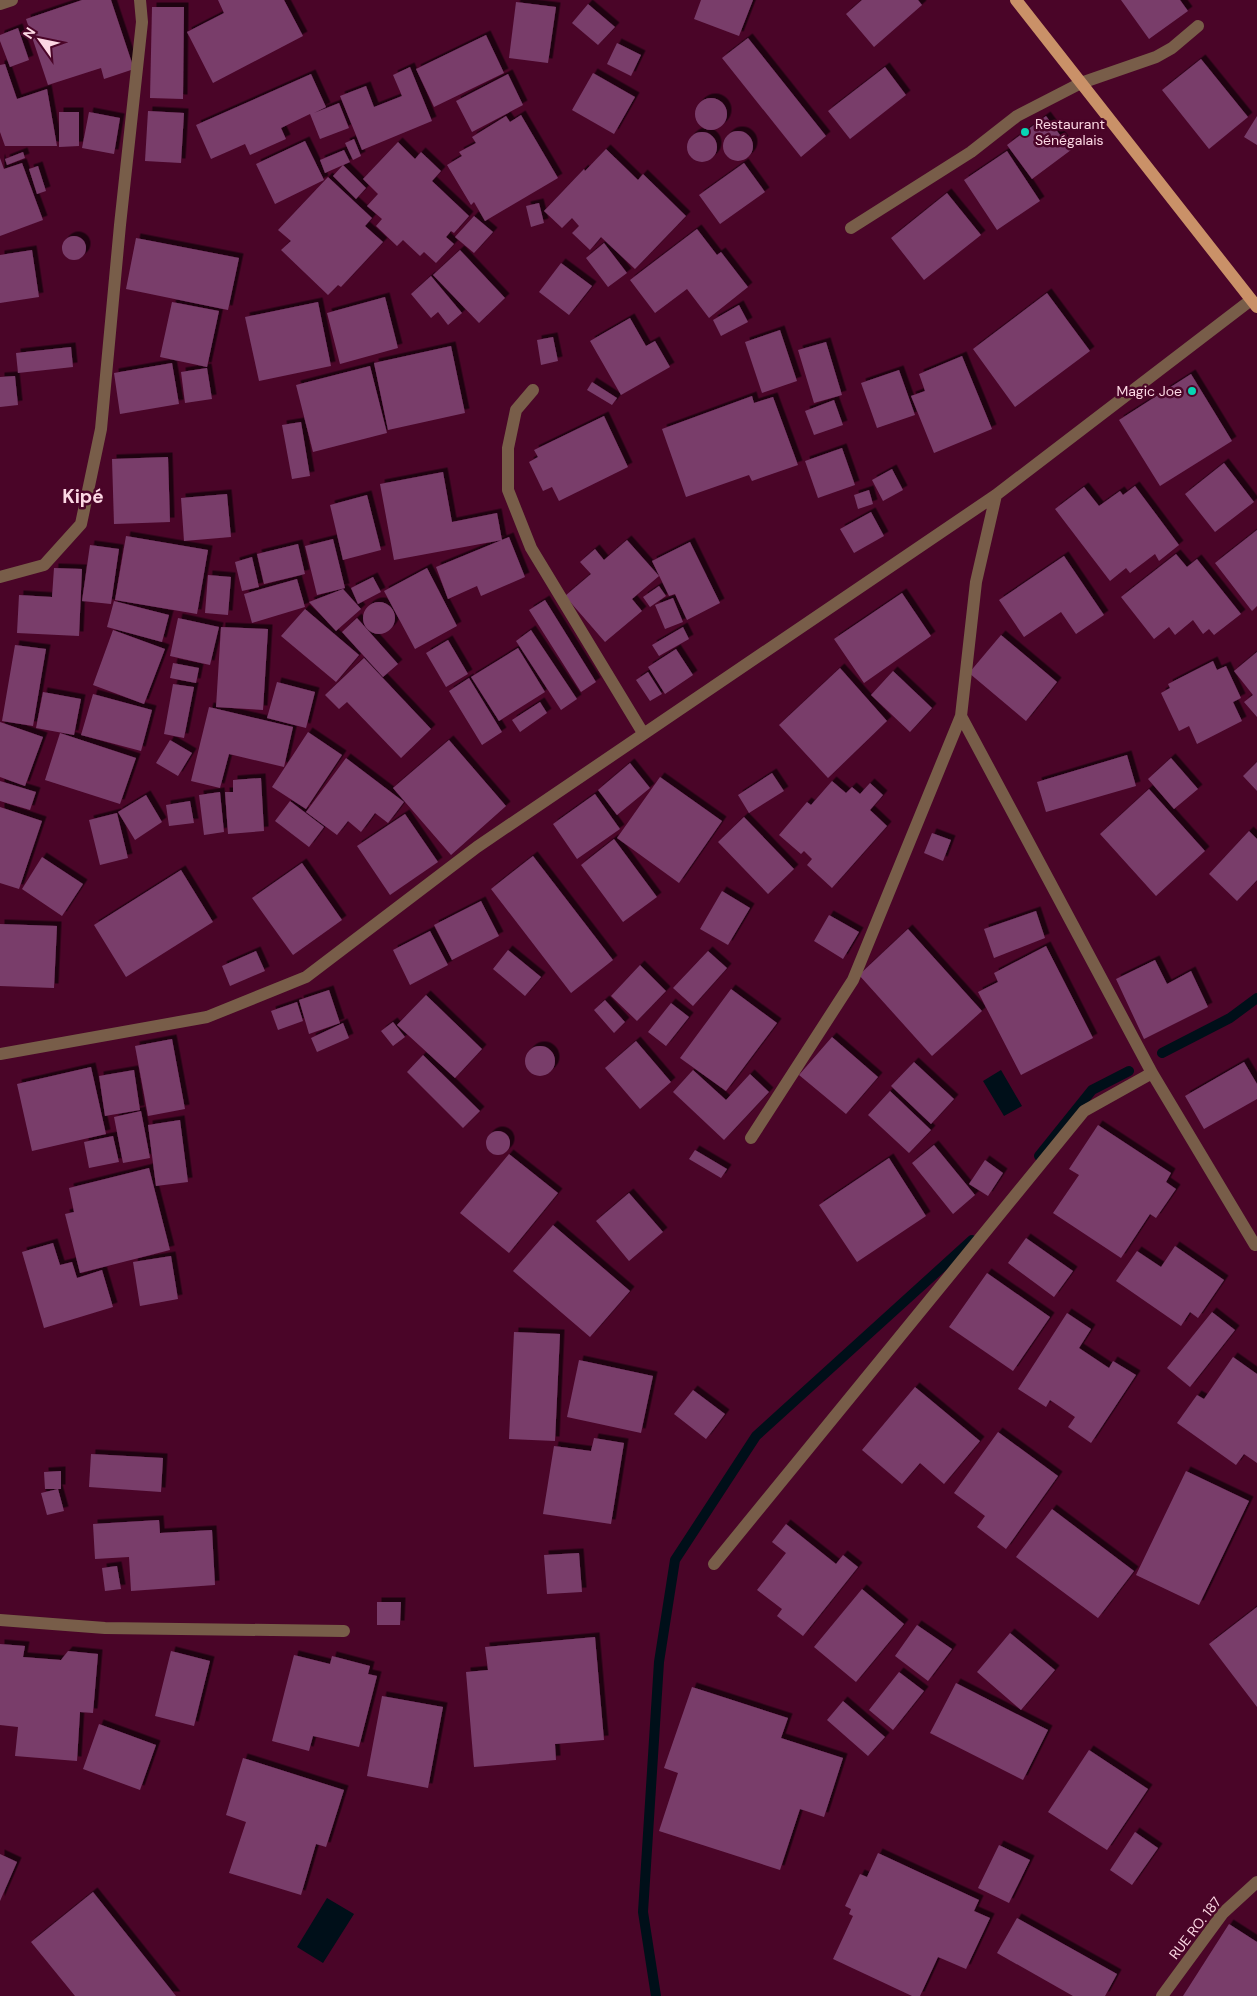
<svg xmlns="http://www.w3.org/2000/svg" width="1257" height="1996" font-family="'DM Sans',sans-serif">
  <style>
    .water { fill: #000f19 }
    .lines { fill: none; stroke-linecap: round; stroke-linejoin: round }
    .stream { stroke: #000f19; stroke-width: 10 }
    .building { fill: #793d6b; filter: url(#shadow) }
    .minor { stroke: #785d49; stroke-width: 12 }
    .major { stroke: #ca9168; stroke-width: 12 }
    .poi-dot { fill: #08d5b5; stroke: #4a0528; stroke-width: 2 }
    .labels { text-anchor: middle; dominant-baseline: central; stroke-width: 5; stroke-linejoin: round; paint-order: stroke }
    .poi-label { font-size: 14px; fill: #fcd8e4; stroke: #4a0528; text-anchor: start }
    .street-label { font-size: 14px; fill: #fcd8e4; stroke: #4a0528 }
    .district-label { font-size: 19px; font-weight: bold; fill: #fcd8e4; stroke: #4a0528 }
  </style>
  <defs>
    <filter id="shadow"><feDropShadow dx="4.5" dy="-4.5" stdDeviation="0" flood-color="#0009"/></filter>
  </defs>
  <rect width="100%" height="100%" fill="#4a0528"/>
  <path class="water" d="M1001,1070L1022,1106L1004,1116L983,1081Z
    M327,1898L354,1914L323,1963L297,1947Z"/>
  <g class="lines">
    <path class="stream" d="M1162,1053L1230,1018L1257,998
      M1039,1156L1092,1090L1129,1071
      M656,1996L643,1912L659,1662L675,1560L756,1436L972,1240"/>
  </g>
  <path class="building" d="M82,0H111L134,69L104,79L101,68L48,85L26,19Z
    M218,0H284L303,36L213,83L187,32L224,13Z
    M701,0H753L739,36L694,19Z
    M862,0H918L922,5L874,47L846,14Z
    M1121,0H1180L1188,11L1149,39Z
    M516,2L556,7L548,63L509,58Z
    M588,4L615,27L598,45L572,23Z
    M152,7H184L183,99L150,98Z
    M18,28L29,60L10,67L0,41V35Z
    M486,35L504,73L434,107L416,69Z
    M748,38L826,136L801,157L722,58Z
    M617,43L641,55L631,76L607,64Z
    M1201,59L1248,117L1209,149L1162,90Z
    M5,64L17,99L47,89L57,146H5L0,132V65Z
    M410,67L432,121L362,150L340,96L366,86L374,107L402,96L393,75Z
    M885,67L906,95L850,139L828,111Z
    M593,73L635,97L614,134L572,110Z
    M311,74L326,107L314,113L339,103L349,128L320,139L310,114L281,128L286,139L250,155L245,144L211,159L196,125Z
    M508,74L523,105L472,132L456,101Z
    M695 114a16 16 0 1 1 32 0a16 16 0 1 1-32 0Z
    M148,111L184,113L181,163L145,161Z
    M59,112H79V146L59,147Z
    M89,112L120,118L114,154L82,148Z
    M521,115L558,178L485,221L474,202L471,205L447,165L462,156L459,152L476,143L472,137L506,116L510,122Z
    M1046,116L1071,150L1032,179L1007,145Z
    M1257,116V145L1244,137Z
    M723 146a15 15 0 1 1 30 0a15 15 0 1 1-30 0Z
    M687 147a15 15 0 1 1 30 0a15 15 0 1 1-30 0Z
    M354,139L361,156L353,160L345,143Z
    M305,141L324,180L275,204L256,164Z
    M398,142L415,159L421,152L441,171L432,181L469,216L454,233L451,231L446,237L454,244L436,263L424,252L420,256L403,240L397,246L376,226L382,219L367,206L378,194L363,179Z
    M606,149L638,180L643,174L686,216L635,269L601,237L590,250L572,233L579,226L572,218L562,228L544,211L584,169L585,171Z
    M344,150L350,162L325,173L320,160Z
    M1007,151L1040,201L997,230L964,180Z
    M23,152L25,158L7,165L5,159Z
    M0,158L4,169L22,163L43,220L0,236Z
    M744,163L765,192L720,224L699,195Z
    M343,165L366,188L356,199L333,176Z
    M38,166L46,191L37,194L29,169Z
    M328,177L372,218L365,226L383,242L341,287L338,285L328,295L281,250L291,241L278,230Z
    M947,193L981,235L924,280L891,238Z
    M539,203L544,223L531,227L526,206Z
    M474,216L493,232L474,253L455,237Z
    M697,229L717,255L721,252L748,287L709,318L687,289L655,313L630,280Z
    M62 248a12 12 0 1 1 24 0a12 12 0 1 1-24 0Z
    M136,238L239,258L228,310L126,289Z
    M604,243L627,273L608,287L586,258Z
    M32,250L39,297L0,303V255Z
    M460,250L505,298L479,323L433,275Z
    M561,263L592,286L569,315L539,292Z
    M431,276L462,313L448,325L438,312L431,318L411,294Z
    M1047,293L1090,351L1015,407L973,349Z
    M385,297L398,348L340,364L327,313Z
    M172,302L219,311L207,367L160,357Z
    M318,302L331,366L259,381L245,317Z
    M739,305L748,322L721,336L713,320Z
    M630,318L646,346L655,341L670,367L621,395L590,341Z
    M780,330L797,381L762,393L745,342Z
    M553,337L558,361L541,365L537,340Z
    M826,342L842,395L814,403L798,350Z
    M451,346L465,413L388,430L374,363Z
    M71,347L73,367L18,373L16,353Z
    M962,356L992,429L934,453L911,396L925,391L919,374Z
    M172,363L179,404L120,414L114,373Z
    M370,366L387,433L313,452L296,385Z
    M207,368L212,399L185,403L181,372Z
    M899,370L915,415L877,428L861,383Z
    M1191,374L1232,441L1160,486L1119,420Z
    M15,376L18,405L0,407V377Z
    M592,382L617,398L612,405L587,390Z
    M752,396L754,403L773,397L798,465L752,481L749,475L686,497L662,429Z
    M834,400L843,425L814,435L805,411Z
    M604,416L628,467L559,501L552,487L543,491L529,462L538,457L534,450Z
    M301,422L310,476L292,479L282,425Z
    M842,448L855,485L818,498L805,461Z
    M168,457L170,522L114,524L112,459Z
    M1224,463L1254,502L1215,532L1185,494Z
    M892,469L903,490L883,501L872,480Z
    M443,472L452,522L497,513L502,540L394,560L380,484Z
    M1135,486L1179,545L1159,561L1155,554L1130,573L1126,568L1110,581L1055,509L1084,487L1099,506L1120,491L1123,495Z
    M869,490L873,504L858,509L854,495Z
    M227,494L231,537L184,541L181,498Z
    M367,495L381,550L343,560L330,505Z
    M871,512L884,536L854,553L840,529Z
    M1257,530V606L1252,611L1215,563Z
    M126,536L208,550L197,614L115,600Z
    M509,537L525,577L481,596L477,586L448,599L436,567Z
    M333,539L345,588L317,595L305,546Z
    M627,540L659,576L632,599L642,611L605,642L565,596L591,574L580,562L595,549L604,560Z
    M690,542L720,603L687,620L675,594L669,596L652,561Z
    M298,544L305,574L264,584L257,554Z
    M90,545L119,549L111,604L82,601Z
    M1176,554L1187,567L1197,559L1241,614L1214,635L1209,629L1203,634L1193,620L1175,635L1169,627L1154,639L1121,597Z
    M1064,556L1104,615L1076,634L1061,612L1024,637L999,600Z
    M252,557L259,587L242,591L235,562Z
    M54,568L82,569L79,636L17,633L19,595L52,597Z
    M427,568L457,626L415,649L384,591Z
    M208,575L231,577L228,615L205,613Z
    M373,577L381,592L358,604L351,588Z
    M297,579L305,607L252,623L244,594Z
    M659,586L666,596L650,607L643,597Z
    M343,589L361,609L336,631L309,602Z
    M902,593L931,636L864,683L834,639Z
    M673,598L683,622L665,629L655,605Z
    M545,600L596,682L581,692L529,610Z
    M114,601L169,615L162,642L107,627Z
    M363 618a16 16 0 1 1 32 0a16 16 0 1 1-32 0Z
    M305,609L359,655L336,682L281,636Z
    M178,618L219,627L210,665L170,656Z
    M357,618L398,664L383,677L342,632Z
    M221,627L268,629L263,710L216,707Z
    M683,627L689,639L659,656L652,645Z
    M113,630L165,649L144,704L93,685Z
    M531,630L577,699L561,710L516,641Z
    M1001,635L1057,682L1026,721L969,673Z
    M448,640L468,674L446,687L426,653Z
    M15,645L46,649L33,726L2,721Z
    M518,648L545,692L499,721L471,677Z
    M676,649L693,675L665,694L648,667Z
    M1257,652V717L1244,702L1253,695L1234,671Z
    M364,658L431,729L401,758L347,702L339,709L325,695Z
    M1213,661L1217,670L1226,666L1241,698L1233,702L1242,721L1197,744L1189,726L1179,731L1161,693L1170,688L1168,684Z
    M173,663L199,668L196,683L170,678Z
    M840,668L887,721L828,778L779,725Z
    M893,671L932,708L910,732L871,695Z
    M648,672L662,694L650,701L636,680Z
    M469,678L502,732L482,745L449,691Z
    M277,682L315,692L306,728L267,718Z
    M173,684L194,687L184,738L164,734Z
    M43,692L81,699L74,735L36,728Z
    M93,694L152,710L141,751L81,735Z
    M540,702L547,713L520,732L512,720Z
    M209,707L293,727L284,767L229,754L220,788L191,781Z
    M0,722L43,737L25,786L0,777Z
    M308,732L342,755L306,809L272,787Z
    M60,733L136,758L120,804L45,780Z
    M170,740L192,753L178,776L156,763Z
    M449,740L506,806L451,855L393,788Z
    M1127,755L1136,786L1046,812L1037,782Z
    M346,758L404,802L388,823L375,813L361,832L348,821L337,835L306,812Z
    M1171,758L1198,789L1174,809L1148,779Z
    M1257,762V791L1243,776Z
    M630,763L650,788L617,815L598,790Z
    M772,773L784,791L749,813L738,795Z
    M660,777L722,821L679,883L617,838Z
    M261,778L264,831L228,834L225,792H233V780Z
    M0,781L36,792L30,810L0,801Z
    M832,781L846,793L852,787L860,794L870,783L883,795L870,810L887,826L832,888L807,865L812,859L804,851L801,854L779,835L807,802L811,805Z
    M1149,789L1205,851L1156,896L1100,834Z
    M220,792L224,832L204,835L199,795Z
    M595,794L620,829L577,859L553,824Z
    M146,795L162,822L135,840L118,812Z
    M190,801L194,823L169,826L166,805Z
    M290,801L324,827L309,847L275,821Z
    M0,807L42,821L19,889L0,883Z
    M117,813L128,858L100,865L89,820Z
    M405,814L438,862L390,895L357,846Z
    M744,817L794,869L768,894L718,842Z
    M1249,831L1257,839V880L1237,901L1209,874Z
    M932,833L951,840L943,861L924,853Z
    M614,839L657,897L623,922L581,865Z
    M533,856L613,960L571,993L491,889Z
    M42,857L83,884L62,916L22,889Z
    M302,863L342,920L293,955L252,898Z
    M181,870L213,922L126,977L94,925Z
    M722,891L750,908L728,945L700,929Z
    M481,901L499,936L452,960L434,925Z
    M1036,911L1045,938L994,958L984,929Z
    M829,915L859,932L843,959L814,941Z
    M0,924L57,926L54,988L0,986Z
    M908,929L982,1011L932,1056L859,975Z
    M430,931L448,965L410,985L393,950Z
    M1046,946L1093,1038L1021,1075L978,992L998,982L994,973Z
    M508,950L541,977L525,996L493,969Z
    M256,951L265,971L230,986L222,966Z
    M708,951L727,968L693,1006L673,988Z
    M1155,960L1167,984L1191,971L1208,1007L1144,1039L1116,979Z
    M640,965L666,991L637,1021L611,996Z
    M731,989L777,1023L726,1091L680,1058Z
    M329,990L340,1023L309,1034L299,1000Z
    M426,995L482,1049L455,1078L397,1025Z
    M605,1000L625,1022L614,1033L594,1010Z
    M297,1002L303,1021L278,1030L271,1011Z
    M671,1003L689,1017L666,1046L648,1032Z
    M393,1022L405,1037L393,1046L381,1031Z
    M343,1023L349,1038L317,1052L311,1038Z
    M832,1037L878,1077L846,1114L799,1075Z
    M172,1039L185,1109L148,1116L135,1046Z
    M636,1041L671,1082L640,1109L605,1068Z
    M525 1061a15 15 0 1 1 30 0a15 15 0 1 1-30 0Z
    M423,1055L480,1111L463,1128L407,1072Z
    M914,1062L954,1099L931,1124L891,1086Z
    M1244,1062L1257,1084V1099L1204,1129L1185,1096Z
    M91,1067L106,1134L32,1151L17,1084Z
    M134,1070L140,1110L105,1116L99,1076Z
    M693,1070L726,1100L750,1074L769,1092L724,1140L673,1092Z
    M890,1091L931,1130L909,1153L868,1115Z
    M141,1111L150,1158L123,1163L114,1117Z
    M180,1120L188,1182L156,1186L148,1125Z
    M1098,1125L1171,1173L1166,1182L1176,1189L1156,1218L1150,1214L1121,1258L1053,1213L1079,1175L1069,1169Z
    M486 1143a12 12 0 1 1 24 0a12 12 0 1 1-24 0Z
    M113,1136L119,1162L89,1168L84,1142Z
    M934,1145L975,1195L953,1214L912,1163Z
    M695,1150L727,1169L721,1178L689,1159Z
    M509,1154L558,1193L509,1253L460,1213Z
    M889,1158L926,1216L857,1262L819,1205Z
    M985,1160L1003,1173L988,1196L969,1184Z
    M149,1168L170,1250L80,1273L65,1214L74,1212L69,1188Z
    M629,1193L663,1232L629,1261L596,1221Z
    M553,1225L630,1291L590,1337L513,1271Z
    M1026,1238L1073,1271L1054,1297L1008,1263Z
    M53,1243L60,1265L72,1262L77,1278L102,1270L113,1307L44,1328L22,1252Z
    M1175,1246L1224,1280L1198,1318L1190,1312L1181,1326L1116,1281L1137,1251L1161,1267Z
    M171,1256L178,1299L140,1306L133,1262Z
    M987,1273L1050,1317L1013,1371L949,1327Z
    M1212,1312L1235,1330L1190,1387L1167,1368Z
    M1067,1313L1091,1329L1079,1348L1109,1368L1113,1361L1136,1375L1091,1443L1068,1427L1075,1417L1050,1400L1046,1407L1018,1389Z
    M514,1332L560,1334L555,1441L509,1439Z
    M1233,1357L1257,1374V1463L1244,1454L1236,1465L1177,1423L1197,1395L1204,1399Z
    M579,1360L653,1376L641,1433L567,1417Z
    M915,1387L980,1441L944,1484L920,1463L902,1484L862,1450Z
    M693,1390L725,1414L706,1439L674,1414Z
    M998,1432L1058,1476L1006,1549L977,1527L985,1516L954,1493Z
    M594,1438L624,1443L611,1524L543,1514L554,1446L591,1451Z
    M91,1454L163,1458L161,1492L89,1487Z
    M61,1471V1489H45L44,1472Z
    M1186,1471L1249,1501L1199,1605L1136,1575Z
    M58,1489L64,1511L47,1515L41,1493Z
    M1052,1509L1134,1571L1098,1618L1016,1557Z
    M159,1520L160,1533L212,1530L215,1585L131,1591L129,1557L95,1559L93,1524Z
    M786,1524L836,1564L843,1555L858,1567L803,1636L777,1616L782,1609L757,1590L786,1553L772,1542Z
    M579,1553L582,1592L547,1594L544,1555Z
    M117,1566L121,1589L105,1591L102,1568Z
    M862,1589L904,1624L856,1682L814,1647Z
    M377,1602H401L400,1625H377Z
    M1257,1607V1707L1209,1644Z
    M917,1625L952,1649L928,1681L895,1656Z
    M1010,1633L1055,1670L1021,1710L977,1672Z
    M595,1637L604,1740L555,1744L556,1760L474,1767L466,1672L488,1670L485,1647Z
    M0,1644L25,1646L23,1657L61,1660L68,1651L98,1654L93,1713L80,1712L77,1761L15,1756L18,1727L0,1725Z
    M171,1651L210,1661L194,1726L155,1716Z
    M294,1655L330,1664L332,1656L370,1666L368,1674L377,1676L359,1747L313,1736L309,1751L272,1741Z
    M899,1672L924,1691L893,1730L869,1710Z
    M956,1683L1048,1730L1023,1780L930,1733Z
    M692,1687L788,1718L781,1738L843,1758L824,1817L800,1809L780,1870L659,1831L678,1773L664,1768Z
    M382,1696L443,1707L428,1788L367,1776Z
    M843,1701L885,1737L868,1756L827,1720Z
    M99,1724L156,1745L140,1790L83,1769Z
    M1089,1750L1148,1789L1107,1850L1048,1812Z
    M243,1758L344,1790L326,1847L316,1844L301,1895L229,1873L246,1822L226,1815Z
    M1135,1832L1158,1848L1132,1885L1110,1870Z
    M999,1845L1030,1860L1009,1903L978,1888Z
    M878,1853L979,1900L974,1911L990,1918L966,1969L938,1957L920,1996H912L833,1959L853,1916L849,1914L851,1909L845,1906L860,1874L867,1877Z
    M0,1854L17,1862L0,1901Z
    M93,1892L176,1996H75L31,1942Z
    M1017,1918L1117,1974L1105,1996H1073L997,1953Z
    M1229,1924L1257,1942V1996H1183Z"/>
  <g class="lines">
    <path class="minor" d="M0,4L12,0
      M851,228L971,152L1017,116L1081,83L1156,57L1172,48L1198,26
      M533,390L516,410L508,448V490L531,548L643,733
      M0,577L44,565L81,524L101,429L120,225L142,22L140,0
      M961,716L1152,1073L1255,1245
      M0,1054L207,1017L306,977L477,847L996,495L1251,300
      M751,1138L853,980L961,716L976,582L996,495
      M714,1564L1084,1111L1152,1073
      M0,1620L105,1628L344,1631
      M1162,1996L1223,1913L1257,1882"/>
    <path class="major" d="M1016,0L1257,307"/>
  </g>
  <g class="poi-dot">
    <circle cx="1025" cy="132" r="5"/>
    <circle cx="1192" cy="391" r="5"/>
  </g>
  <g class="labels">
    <g class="poi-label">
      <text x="1035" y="124">Restaurant<tspan x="1035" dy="16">Sénégalais</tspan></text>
      <text x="1182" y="391" text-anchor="end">Magic Joe</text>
    </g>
    <g class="street-label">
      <text transform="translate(1195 1928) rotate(-52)">RUE RO. 187</text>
    </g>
    <g class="district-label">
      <text x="83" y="496">Kipé</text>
    </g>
  </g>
  <g transform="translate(40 40) rotate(303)" stroke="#4a0528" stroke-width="4" paint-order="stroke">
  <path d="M0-4L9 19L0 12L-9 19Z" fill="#fcd8e4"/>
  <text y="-8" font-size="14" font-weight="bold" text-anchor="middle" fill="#fcd8e4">N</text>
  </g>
</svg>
